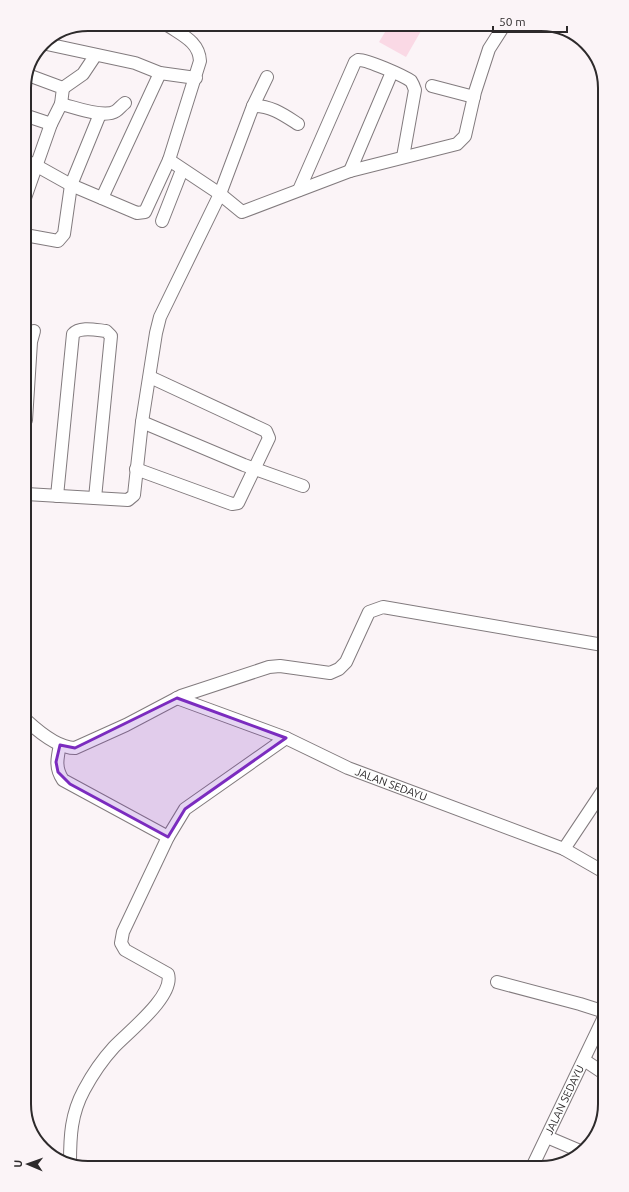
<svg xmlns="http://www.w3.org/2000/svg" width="629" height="1192" font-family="Ubuntu,sans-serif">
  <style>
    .green { fill: #fad9e5 }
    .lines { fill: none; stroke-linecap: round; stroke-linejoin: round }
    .minor-casing { stroke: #827b7e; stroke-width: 14 }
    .minor { stroke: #fff; stroke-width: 12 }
    .marked { fill: #7b2cbf; fill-opacity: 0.2; stroke: #7b2cbf; stroke-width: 3; stroke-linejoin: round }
    .labels { text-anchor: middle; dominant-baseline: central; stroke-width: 3.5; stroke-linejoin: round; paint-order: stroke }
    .street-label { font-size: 11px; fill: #2d2a2b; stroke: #fbf4f7 }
    .rim { fill: none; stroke: #2d2a2b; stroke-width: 2 }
  </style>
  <rect width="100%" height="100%" fill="#fbf4f7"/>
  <path class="green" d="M390,24H425L406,57L379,42Z"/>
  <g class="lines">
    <g class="minor-casing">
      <g id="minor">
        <path d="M42,43L135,63L160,73L196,78"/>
        <path d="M28,75L63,88L61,104"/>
        <path d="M432,86L474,97"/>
        <path d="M63,88L83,74L95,56"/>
        <path d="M253,106C270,105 284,115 298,124"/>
        <path d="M24,115L51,124"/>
        <path d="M24,160L37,166L71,185L137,213L145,212L169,160L200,61C199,41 181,35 166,24"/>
        <path d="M169,160L220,194L242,212L350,171L457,144L465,136L475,92L489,49L505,24"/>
        <path d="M350,171L392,72"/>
        <path d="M299,190L355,62L358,60C366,59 404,76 411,81C413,84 414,87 415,90L403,157"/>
        <path d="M25,198L51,124L61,104C74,107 104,119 116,111C119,109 122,105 125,103"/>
        <path d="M102,198L160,73"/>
        <path d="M162,221L182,170"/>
        <path d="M25,235L58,241L64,234L71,185L100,114"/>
        <path d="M26,420L31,342L34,331"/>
        <path d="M142,422L244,465L303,486"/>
        <path d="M136,469L232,504L238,503L269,438L266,431L150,377"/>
        <path d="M26,494L128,500L134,495L142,422L156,333L160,317L220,194L253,106L267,77"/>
        <path d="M57,496L73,334C80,326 96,330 106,331L111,336L95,498"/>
        <path id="s1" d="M177,698L286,738L348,768L564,849L604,872"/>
        <path d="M27,721C39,732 58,748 75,748L126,725L181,696L269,667L280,666L330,673L339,669L346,662L369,612L383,607L603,645"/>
        <path d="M60,745C57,759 55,768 63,780L168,837"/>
        <path d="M564,849L604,789"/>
        <path d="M497,982L580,1004L605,1012"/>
        <path d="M584,1060L605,1074"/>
        <path d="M547,1137L580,1151"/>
        <path d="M70,1163C70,1136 71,1114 84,1090C92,1075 103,1059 114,1047C128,1032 175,996 168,974L125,950L121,943L123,932L168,837L185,809L286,738"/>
        <path id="s2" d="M534,1163L605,1015"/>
      </g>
    </g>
    <use href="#minor" class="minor"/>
  </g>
  <path class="marked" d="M177,698L286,738L185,809L168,837L70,784L58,772L56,762L60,745L75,748Z"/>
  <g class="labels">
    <g class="street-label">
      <text stroke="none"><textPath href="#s1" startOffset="231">JALAN SEDAYU</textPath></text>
      <text stroke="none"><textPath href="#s2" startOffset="70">JALAN SEDAYU</textPath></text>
    </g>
  </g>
  <path d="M0 0H629V1192H0ZM88 31H541A57 57 0 0 1 598 88V1104A57 57 0 0 1 541 1161H88A57 57 0 0 1 31 1104V88A57 57 0 0 1 88 31Z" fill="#fbf4f7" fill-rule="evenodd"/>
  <path class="rim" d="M88 31H541A57 57 0 0 1 598 88V1104A57 57 0 0 1 541 1161H88A57 57 0 0 1 31 1104V88A57 57 0 0 1 88 31Z"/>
  <g transform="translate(28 1164) rotate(272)" stroke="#fbf4f7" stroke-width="3" paint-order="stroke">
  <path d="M0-3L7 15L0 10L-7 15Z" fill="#2d2a2b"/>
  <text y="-6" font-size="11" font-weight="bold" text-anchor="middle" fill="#2d2a2b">U</text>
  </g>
  <path d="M493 26v6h74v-6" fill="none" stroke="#2d2a2b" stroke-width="2"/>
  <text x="499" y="26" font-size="12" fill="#2d2a2b" stroke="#fbf4f7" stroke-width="3" paint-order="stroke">50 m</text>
</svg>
